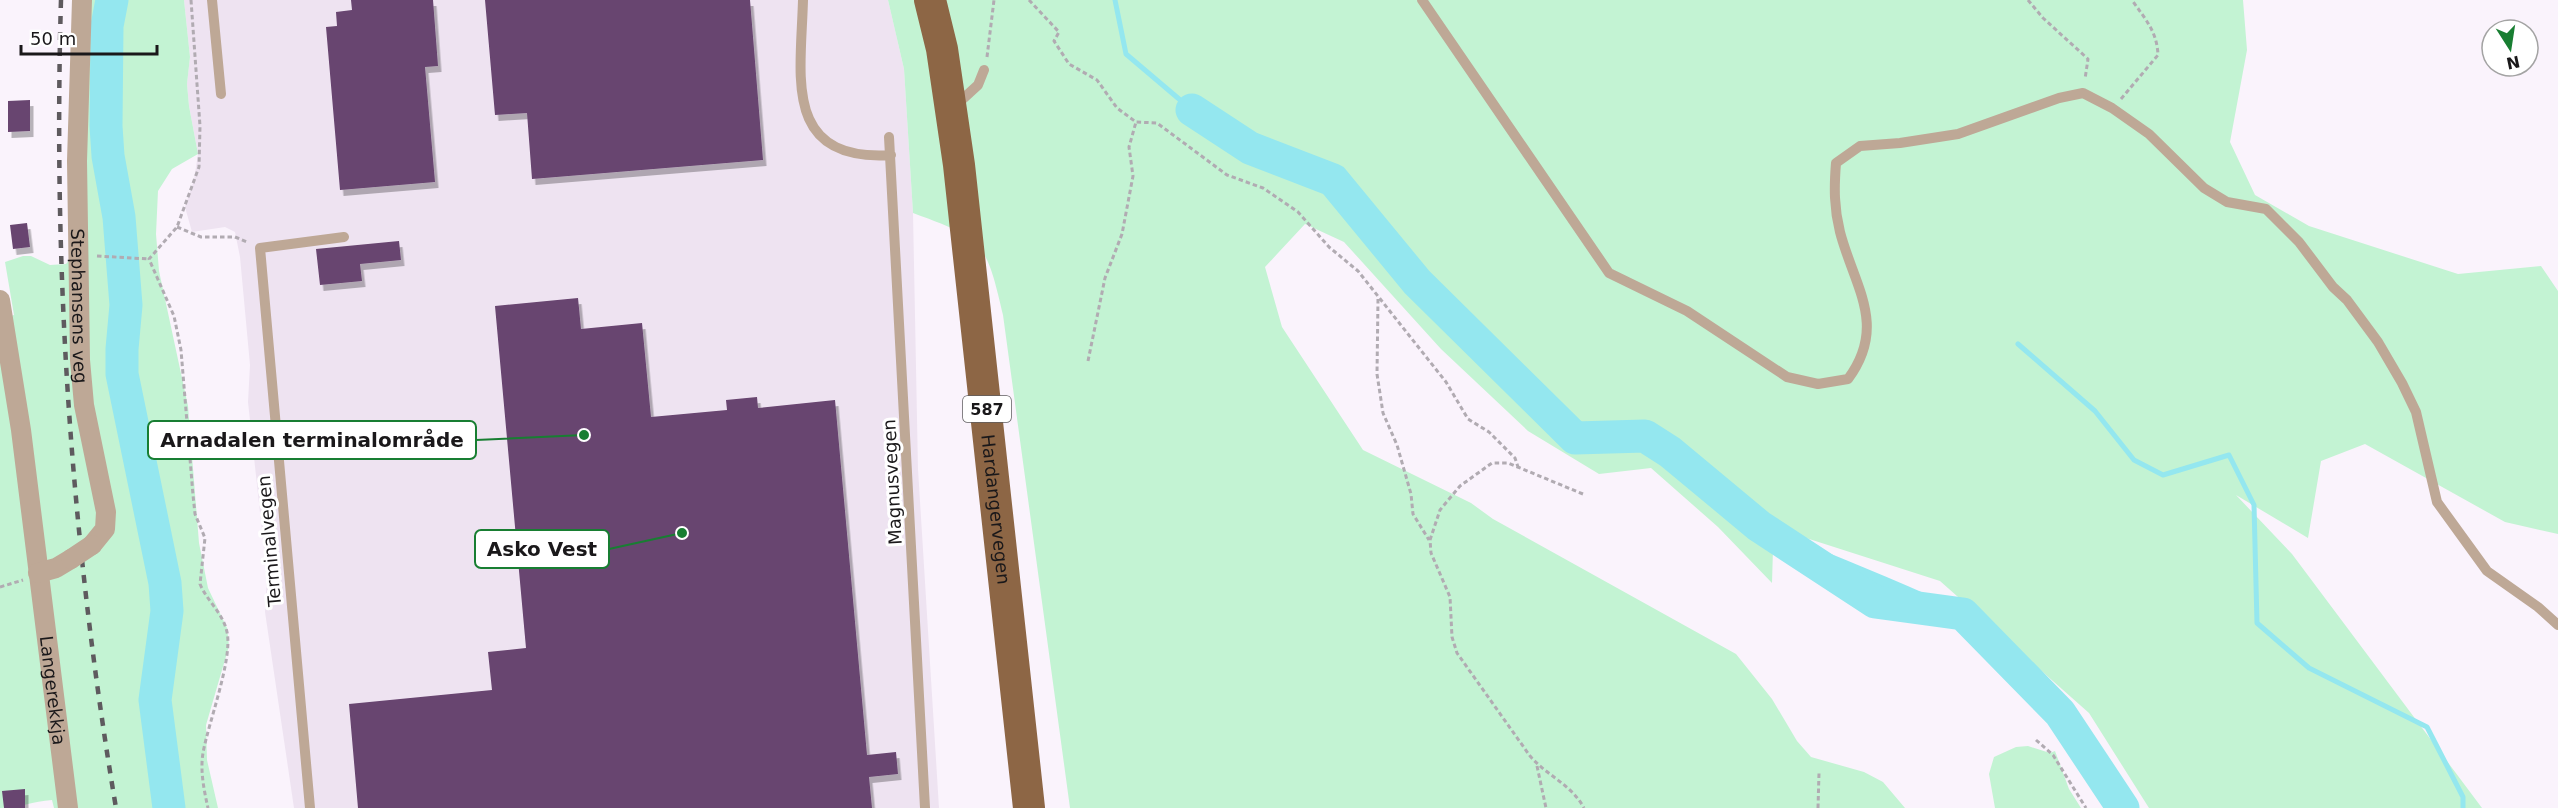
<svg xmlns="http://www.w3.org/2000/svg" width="2558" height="808" font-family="'DejaVu Sans',sans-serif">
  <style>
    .built { fill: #eee3f1 }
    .green { fill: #c3f3d3 }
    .water { fill: #94e7ef }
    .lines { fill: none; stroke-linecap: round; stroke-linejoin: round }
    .stream { stroke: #94e7ef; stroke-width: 5 }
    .river { stroke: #94e7ef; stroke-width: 33 }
    .building { fill: #67446f; filter: url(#shadow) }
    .path { stroke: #b1abb2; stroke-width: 3; stroke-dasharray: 4.5 3; stroke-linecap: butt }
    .service { stroke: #bea896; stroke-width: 10 }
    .minor { stroke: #bea896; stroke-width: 20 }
    .primary { stroke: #8d6645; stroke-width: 32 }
    .rail { stroke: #5e5a5e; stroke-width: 4.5; stroke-dasharray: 8 8; stroke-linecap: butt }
    .minor-bridge { stroke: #bea896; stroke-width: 20 }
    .labels { text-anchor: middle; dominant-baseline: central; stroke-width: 6; stroke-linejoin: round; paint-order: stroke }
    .shield { fill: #fff; stroke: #5f5d5f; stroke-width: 1.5 }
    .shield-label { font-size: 16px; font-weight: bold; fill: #1a181a }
    .street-label { font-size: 18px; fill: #1a181a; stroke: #fff }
    .leader { fill: none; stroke: #187e32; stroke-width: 2 }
    .callout-dot { fill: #187e32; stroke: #fff; stroke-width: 2 }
    .callout { fill: #fff; stroke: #187e32; stroke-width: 2 }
    .callout-label { font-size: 20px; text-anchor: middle; font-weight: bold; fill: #1a181a }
  </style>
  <defs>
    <filter id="shadow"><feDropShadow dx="3.5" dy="6" stdDeviation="0" flood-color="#0004"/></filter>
  </defs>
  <rect width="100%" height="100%" fill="#faf3fc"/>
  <path class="built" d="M184,0H888L904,69L913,213L918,469L939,808H294L265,612L267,577L248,402L250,365L240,257L235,232L225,227L192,232L185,207L194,180L198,154L189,106L187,84L190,57Z"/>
  <path class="green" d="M73,0H184L190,57L187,84L189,106L198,154L172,169L158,191L156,234L159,271L188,406L199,543L208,588L227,628L229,646L206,725L207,760L218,808H54L52,800C33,801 19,808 0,808V319L14,315L5,262L23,256H31L50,265L66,264L72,256Z
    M888,0H2243L2247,50L2230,142L2255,195L2309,226L2458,274L2541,266L2558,291V534L2505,522L2365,444L2321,461L2308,538L2236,495L2292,554L2482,808H2149L2089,713L1940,581L1769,526H1760L1773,549L1772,583L1718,527L1651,468L1599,474L1528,431L1441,349L1344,242L1305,224L1265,267L1282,327L1363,450L1471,503L1493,519L1736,654L1772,699L1797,741L1811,757L1864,772L1883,782L1905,808H1070L1003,315C986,242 984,239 913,213L904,69Z
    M2028,746L2050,753L2055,751L2069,789L2081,808H1995L1989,774L1994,757L2016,747Z"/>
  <path class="water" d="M1759,526L1768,527C1829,554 1890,577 1951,605L1963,614H1932L1907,609L1826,582L1793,565Z"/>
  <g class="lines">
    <path class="stream" d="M1115,0L1126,54L1192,110
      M2018,344L2095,411L2134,460L2163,475L2229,455L2254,505L2257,623L2309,668L2427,727L2463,797V808"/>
    <path class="river" d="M112,0L107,26L106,126L108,156L119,217L126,305L122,349V374L165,583L167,611L155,700L169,808
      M1192,110L1250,148L1333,180L1417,282L1575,438L1645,436L1670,452L1759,526L1875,602L1963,614L2060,713L2123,808"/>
  </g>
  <path class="building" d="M351,0H433L438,66L425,67L435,182L340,190L326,27L337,26L336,12L352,10Z
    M485,0H750L763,160L532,179L527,113L495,115Z
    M30,100V131L8,132V101Z
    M27,223L30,247L13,249L10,225Z
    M399,241L401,260L360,264L362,281L320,285L316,249Z
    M578,298L581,329L642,323L651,417L727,410L726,400L757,397L758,408L835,400L867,755L896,752L898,774L869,777L872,808H358L349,704L492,690L488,652L526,648L495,306Z
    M25,789V808H4L2,791Z"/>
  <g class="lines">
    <path class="path" d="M191,0L200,126L199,167L177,227L149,259L174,316L181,350L193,495L195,514L205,538L200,584C207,601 223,613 227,632C233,659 208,724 203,753C200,771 204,790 208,808
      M1029,0L1059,32L1054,41L1069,64L1097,80L1117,108L1136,122L1157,123L1227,175L1263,188L1298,212L1329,247L1358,271L1446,382L1468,419L1489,432L1515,458L1518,467
      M2028,0L2043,18L2088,59L2085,79
      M987,57L994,0
      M2121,99L2158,55C2157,31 2145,19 2132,0
      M177,227L201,237H235L247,242
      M97,256L149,259
      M1378,299L1377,374L1383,413L1397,445L1411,494L1413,514L1429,540
      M1088,361L1105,278L1122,234L1133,176L1129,147L1136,122
      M1583,494L1508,463H1492L1460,486L1440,510L1430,540L1431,553L1450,597L1452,637L1457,653L1530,756C1547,776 1571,784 1584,808
      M0,587L23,580
      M2036,740L2053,755L2086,808
      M1537,766L1546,808
      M1818,808L1819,773"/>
    <path class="service" d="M212,0L221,94
      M803,0C801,76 782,162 891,155
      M1422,0L1609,273L1687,311L1787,377L1818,384L1848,379C1888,325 1854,286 1840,232C1834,208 1834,188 1836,163L1860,146L1900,143L1958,134L2059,98L2083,93L2112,108L2149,134L2204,188L2227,202L2266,209L2299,242L2333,287L2347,300L2378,342L2402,383L2416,412L2437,502L2487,571L2538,607L2558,625
      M954,107L978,85L984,70
      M889,137L925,808
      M310,808L260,248L344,237"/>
    <g class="minor">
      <path id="s1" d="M82,0L77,161L80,360L84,405L106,512L105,529L92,545"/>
      <path id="s2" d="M0,300L21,430L68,808"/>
      <path d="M38,573L56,568L71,559"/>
    </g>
    <path class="primary" id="s3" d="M930,0L942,49L959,165L1029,808"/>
    <path class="rail" d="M61,0C53,271 71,541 116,808"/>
    <path class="minor-bridge" d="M71,559L92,545"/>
  </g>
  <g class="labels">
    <rect class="shield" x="963" y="396" width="48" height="26" rx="4.5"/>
    <g class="shield-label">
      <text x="987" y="409">587</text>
    </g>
    <g class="street-label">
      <text stroke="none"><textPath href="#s1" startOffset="306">Stephansens veg</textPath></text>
      <text transform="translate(892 482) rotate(-93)">Magnusvegen</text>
      <text stroke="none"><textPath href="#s3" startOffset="514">Hardangervegen</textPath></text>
      <text transform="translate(269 541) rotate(-95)">Terminalvegen</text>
      <text stroke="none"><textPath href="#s2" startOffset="394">Langerekkja</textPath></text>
    </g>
  </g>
  <path class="leader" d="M584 435L476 440M682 533L609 549"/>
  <g class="callout-dot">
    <circle cx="584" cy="435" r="6"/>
    <circle cx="682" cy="533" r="6"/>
  </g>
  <g class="callout">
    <rect x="148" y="421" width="328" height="38" rx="6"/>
    <rect x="475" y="530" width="134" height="38" rx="6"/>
  </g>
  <g class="callout-label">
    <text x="312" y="447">Arnadalen terminalområde</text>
    <text x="542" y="556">Asko Vest</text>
  </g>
  <g transform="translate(2510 48) rotate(168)"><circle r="28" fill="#ffffff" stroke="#a3a3a3" stroke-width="1.5"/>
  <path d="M0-4.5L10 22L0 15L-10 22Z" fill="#187e32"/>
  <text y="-9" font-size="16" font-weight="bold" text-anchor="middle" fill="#1a181a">N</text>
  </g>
  <path d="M21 45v9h136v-9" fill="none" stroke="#1a181a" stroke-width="3"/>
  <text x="30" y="45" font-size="18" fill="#1a181a" stroke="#ffffff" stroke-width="4.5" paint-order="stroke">50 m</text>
</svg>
